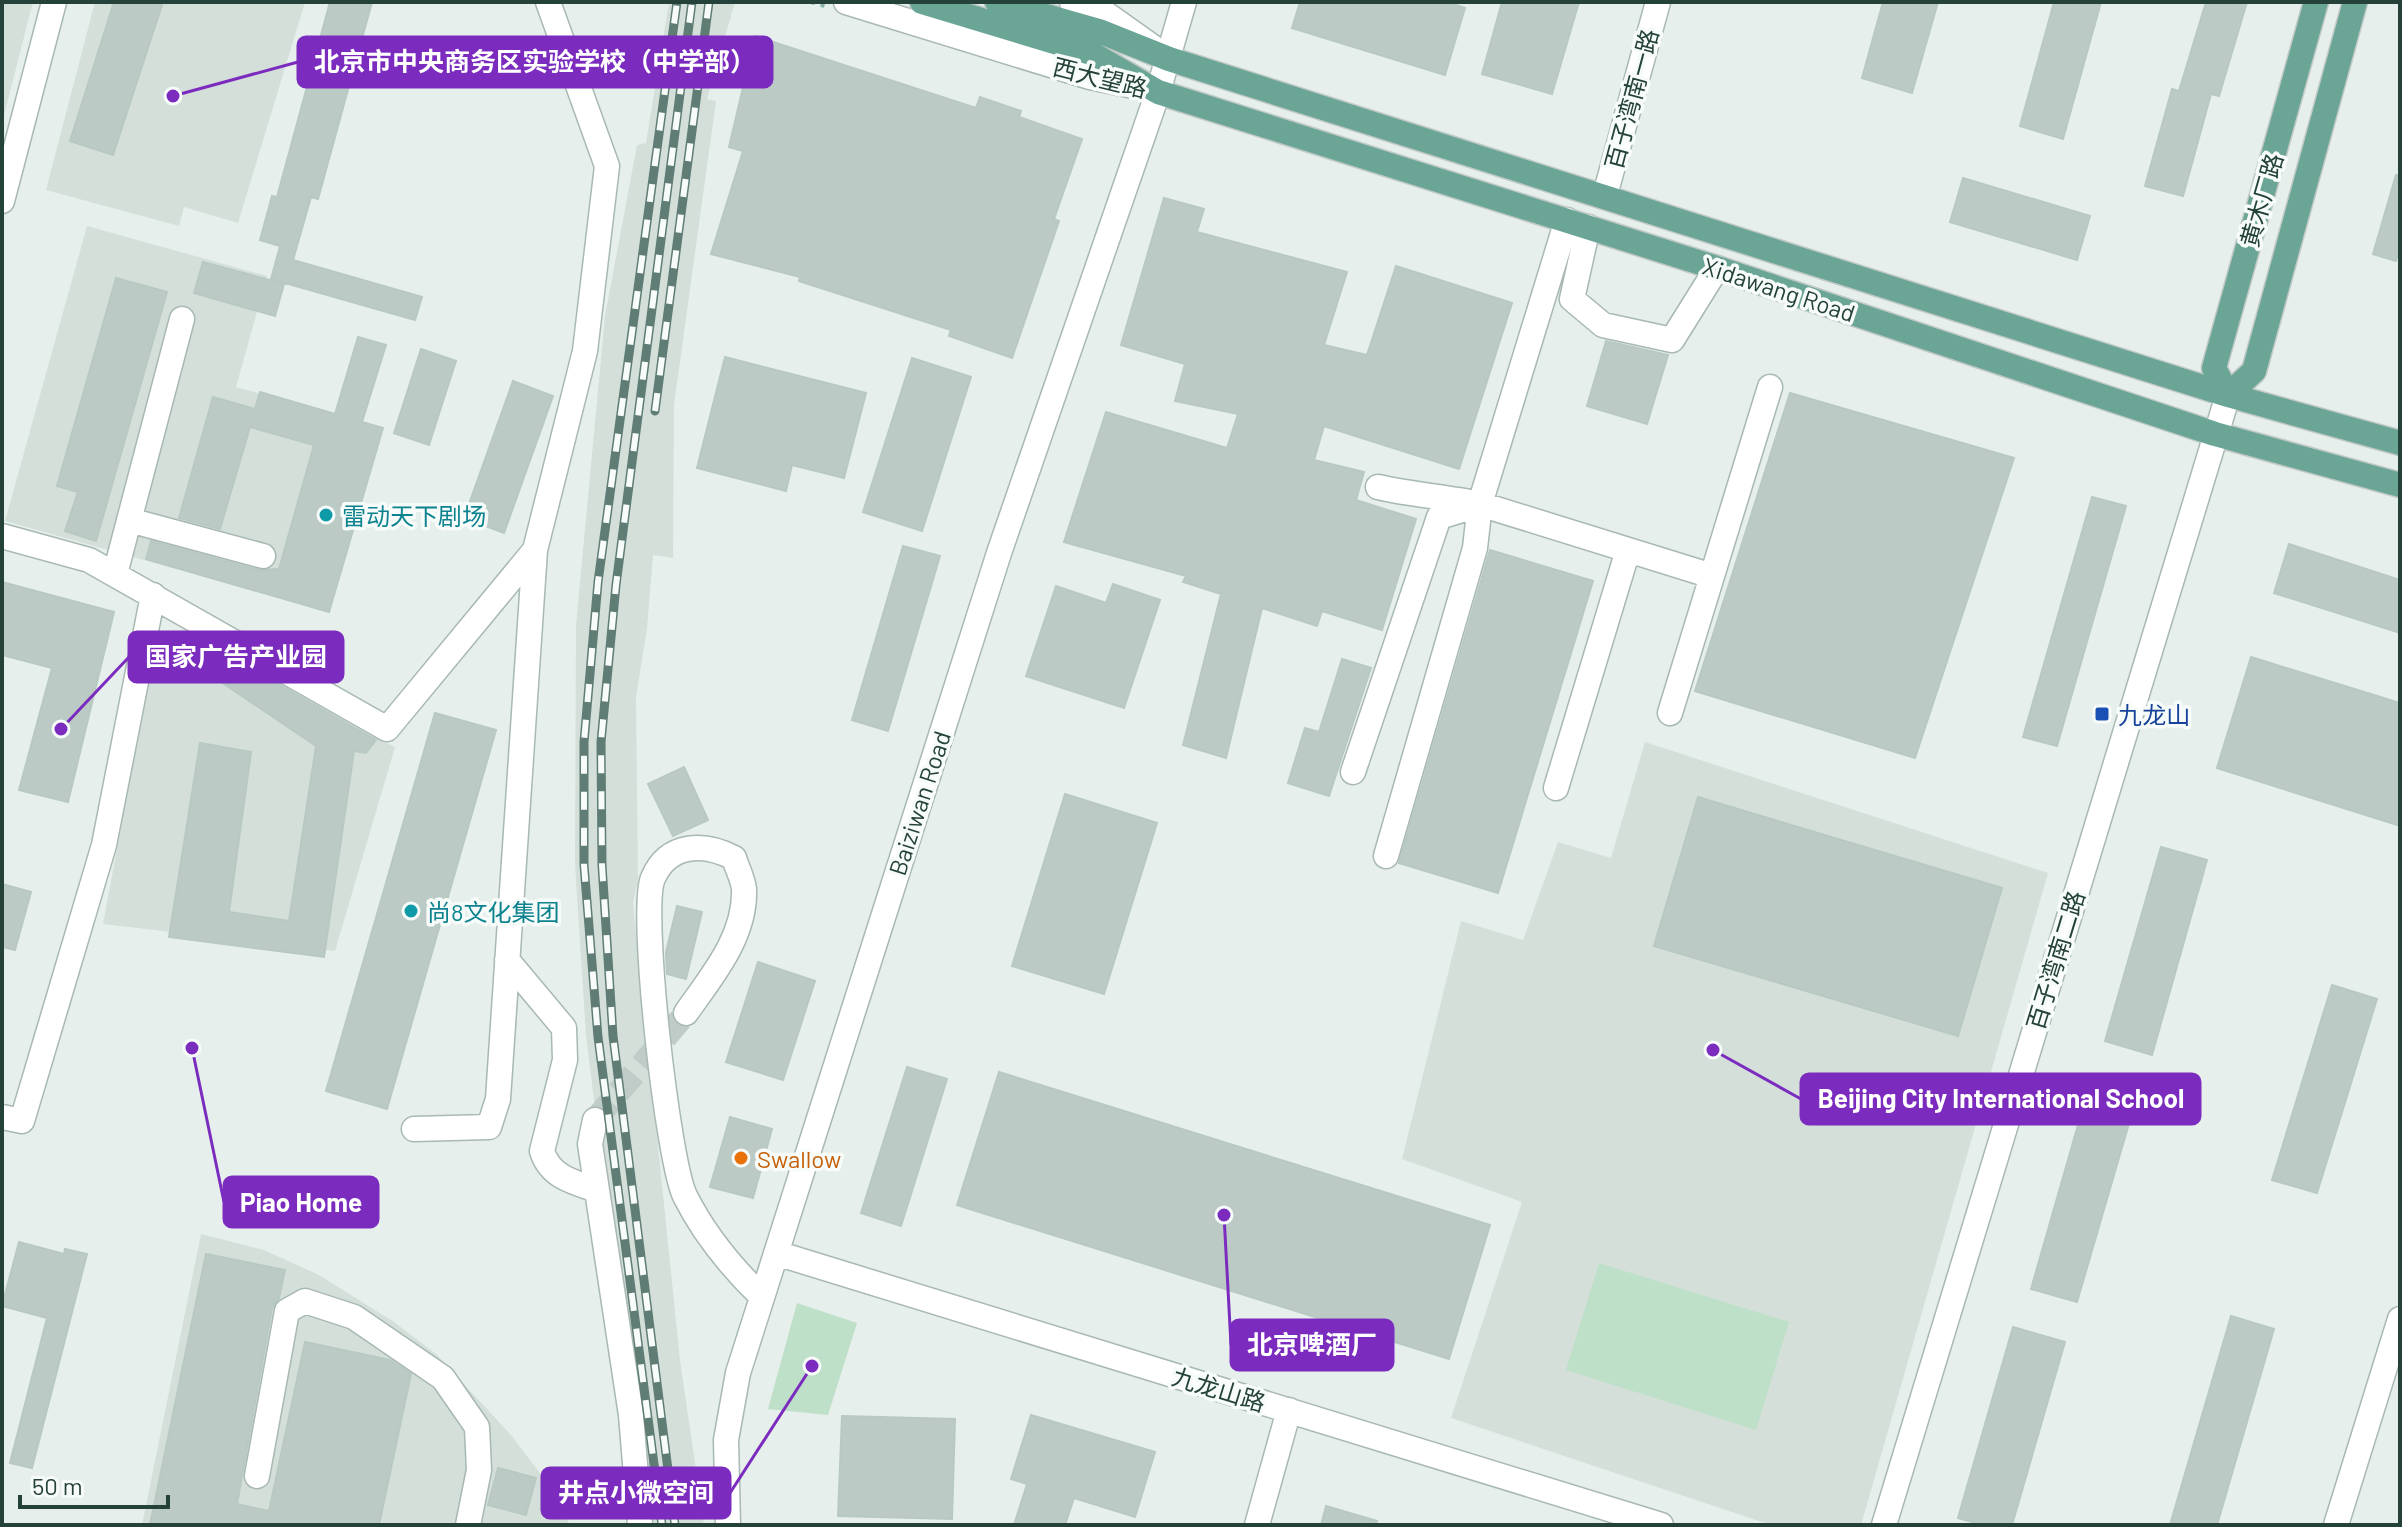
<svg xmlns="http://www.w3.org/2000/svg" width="2402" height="1527" font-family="Barlow,'Noto Sans SC',sans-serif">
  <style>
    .built { fill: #d4dfda }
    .green { fill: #bfe0c8 }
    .building { fill: #bbcac4; stroke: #b8c9c2; stroke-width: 2 }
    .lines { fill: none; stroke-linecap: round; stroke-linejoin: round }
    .minor-tunnel { stroke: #bfccc8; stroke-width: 24; stroke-dasharray: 24 12; stroke-linecap: butt }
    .minor-casing { stroke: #a8b8b2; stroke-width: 27 }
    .major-casing { stroke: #c2cac8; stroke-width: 27 }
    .path { stroke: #86b3a5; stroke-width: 4; stroke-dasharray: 4 6; stroke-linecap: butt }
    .minor { stroke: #fff; stroke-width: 24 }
    .major { stroke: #6aa596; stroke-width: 24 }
    .rail-casing { stroke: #5f7d75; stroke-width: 9 }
    .rail { stroke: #f7fbf9; stroke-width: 6; stroke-dasharray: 18; stroke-linecap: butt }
    .culture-dot { fill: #0f9aa8; stroke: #f7fbf9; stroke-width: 3 }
    .transit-dot { fill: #1a4fb4; stroke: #f7fbf9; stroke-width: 3 }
    .food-dot { fill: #e8710a; stroke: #f7fbf9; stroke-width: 3 }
    .labels { text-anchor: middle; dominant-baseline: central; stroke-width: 7; stroke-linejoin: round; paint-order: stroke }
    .street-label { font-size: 24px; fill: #24423a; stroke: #f7fbf9 }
    .culture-label { font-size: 24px; fill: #0d838f; stroke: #f7fbf9; text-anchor: start }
    .transit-label { font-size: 24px; fill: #164399; stroke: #f7fbf9; text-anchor: start }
    .food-label { font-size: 24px; fill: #c56008; stroke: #f7fbf9; text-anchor: start }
    .leader { fill: none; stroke: #7b2cbf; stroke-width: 3 }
    .callout-dot { fill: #7b2cbf; stroke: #f7fbf9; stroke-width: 3 }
    .callout { fill: #7b2cbf; stroke: #7b2cbf; stroke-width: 3 }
    .callout-label { font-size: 26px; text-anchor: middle; font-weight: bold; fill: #fff }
  </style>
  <rect width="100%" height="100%" fill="#e6efeb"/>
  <path class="built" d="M2,2H33L2,123Z
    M95,2H305L238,223L184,207L179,226L46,190Z
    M669,2H735L707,99L716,101L674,405L673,558L653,555L647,629L636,697L638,880L633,903L680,1360L704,1525H646L586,1035L575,864L576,625L605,316L637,145L646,143Z
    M87,226L267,276L236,387L383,428L329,612L5,521Z
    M157,634L395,747L335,951L103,924Z
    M1645,742L2048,873L1861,1525H1771L1451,1418L1522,1202L1402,1159L1461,921L1523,940L1558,842L1611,858Z
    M201,1234L264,1250L319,1275L394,1322L436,1354L511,1435L546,1481L570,1525H142Z"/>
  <path class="green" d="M1599,1263L1789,1322L1756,1430L1566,1370Z
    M797,1303L857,1323L828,1415L768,1409Z"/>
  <path class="building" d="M114,2H163L113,155L70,141Z
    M330,2H372L318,199L311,197L293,260L422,297L415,320L271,279L280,246L260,240L272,196L277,197Z
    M1300,2H1447L1465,8L1445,75L1292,28Z
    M1502,2H1579L1552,94L1482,74Z
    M1883,2H1938L1912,93L1862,78Z
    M2054,2H2101L2063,139L2020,126Z
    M2206,2H2247L2219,96L2211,94L2183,196L2145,186L2172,89L2179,91Z
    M755,36L976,108L980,97L1021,111L1019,117L1082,139L1054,219L1059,221L1012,358L949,336L951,330L799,281L800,277L711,254L743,151L729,147Z
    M2396,175L2400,176V247L2396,261L2373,254Z
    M1963,178L2090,216L2077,260L1950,222Z
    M1164,198L1204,209L1197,232L1347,272L1324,345L1367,355L1396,266L1512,303L1459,469L1324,426L1314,460L1364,472L1356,500L1416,519L1382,630L1322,611L1317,626L1262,608L1226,758L1183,745L1221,594L1183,582L1186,576L1064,542L1106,412L1227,448L1238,414L1175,401L1185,364L1121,345Z
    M203,262L284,284L275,316L194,293Z
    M116,278L167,292L96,541L65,531L78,492L57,486Z
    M358,337L386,345L362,422L383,428L329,612L146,559L151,541L259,570L279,569L314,445L250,427L220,529L179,518L213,397L255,409L260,392L335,414Z
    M1606,341L1668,355L1647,424L1587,406Z
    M421,349L456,361L429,445L394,433Z
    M725,357L866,393L844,478L792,465L786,491L697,468Z
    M912,358L971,377L922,531L863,512Z
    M513,381L553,396L504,533L464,518Z
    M1790,393L2014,458L1915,758L1695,691Z
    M2092,497L2126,506L2057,746L2023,737Z
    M2289,544L2400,580V633L2274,593Z
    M903,546L940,556L888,731L852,720Z
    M1490,550L1593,581L1498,893L1399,863Z
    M2,582L114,612L68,802L19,790L52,668L2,655Z
    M1113,584L1160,600L1124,708L1026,676L1056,586L1106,603Z
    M218,650L376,740L366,753L354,751L324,957L169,937L200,743L251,752L229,912L289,921L316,746L205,671Z
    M2251,657L2400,703V826L2217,768Z
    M1342,659L1371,668L1329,796L1288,783L1305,728L1319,732Z
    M435,713L496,730L387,1109L326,1091Z
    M684,767L708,820L673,836L648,784Z
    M1065,794L1157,823L1104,994L1012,966Z
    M1698,797L2002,888L1958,1036L1654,946Z
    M2161,847L2207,860L2152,1055L2105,1041Z
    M2,884L31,892L15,950L2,947Z
    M677,906L702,912L686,979L667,974L666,952Z
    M758,962L815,981L783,1080L726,1062Z
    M2332,985L2377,999L2317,1193L2272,1180Z
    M907,1067L947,1079L901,1226L861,1213Z
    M999,1072L1490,1225L1449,1359L957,1205Z
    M2092,1076L2139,1089L2077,1302L2031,1289Z
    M730,1117L772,1129L753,1198L710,1187Z
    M19,1242L64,1254L65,1249L87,1254L32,1468L10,1463L47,1318L2,1306Z
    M206,1254L285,1270L279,1298L272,1308L237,1504L269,1511L305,1342L390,1360L411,1374L379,1525H150Z
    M2231,1316L2274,1329L2217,1525H2170Z
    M2013,1327L2065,1342L2012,1525H1983L1958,1518Z
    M1031,1415L1155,1452L1135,1517L1074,1498L1065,1525H1014L1027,1484L1011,1479Z
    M842,1416L955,1419L952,1519L838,1516Z
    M498,1468L536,1478L526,1515L488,1505Z
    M1326,1506L1377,1521L1376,1525H1321Z"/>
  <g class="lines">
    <path class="minor-tunnel" d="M595,1120L686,1013"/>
    <g class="minor-casing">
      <path id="minor" d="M846,2L1090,77L1148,89
        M1072,2L1102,11L1154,48
        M1605,195L1658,2
        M2,201L54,2
        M1588,227L1572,299L1603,325L1672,340L1717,268
        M1378,487C1413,495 1446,497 1480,504L1712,576
        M129,520L263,556
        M2,536L89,560L387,729L535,550L585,351L607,166L548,2
        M115,574L182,319
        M1670,713L1770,387
        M1353,772L1439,517L1478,505
        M1556,788L1628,550
        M1386,856L1475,548L1480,504L1567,220
        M507,960L564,1028L565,1060L542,1151C550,1177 573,1182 597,1190
        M686,1013C711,977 746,937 744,889C743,879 737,868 734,858C704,842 668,843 653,878C639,909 668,1162 685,1196C704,1234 731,1267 762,1297
        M2,1117L22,1121L104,845L153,595
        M595,1120L590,1144L631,1415L640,1525
        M414,1129L489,1127L498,1099L535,550
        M776,1253L1661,1525
        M257,1476L287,1311L305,1301L354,1317L443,1378L477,1427L479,1470L468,1525
        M728,1525L726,1440L738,1373L999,553L1158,92L1184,2
        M1257,1525L1289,1410
        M1884,1525L2228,395
        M2336,1525L2400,1319"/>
    </g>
    <g class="major-casing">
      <path id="major" d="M922,2L1091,53L1158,92L1717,268L2215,434L2400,485
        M997,2L1099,31L1169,59L2228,395L2400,443
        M2228,395L2254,371L2355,2
        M2228,395L2214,368L2316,2"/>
    </g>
    <path class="path" d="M811,2L828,7"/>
    <use href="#minor" class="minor"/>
    <use href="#major" class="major"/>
    <g class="rail-casing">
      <path id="rail" d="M655,411L709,2
        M662,1525L598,1037L584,865V742L598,582L677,2
        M675,1525L613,1036L602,865L601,742L616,585L692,2"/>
    </g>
    <use href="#rail" class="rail"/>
  </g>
  <g class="culture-dot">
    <circle cx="326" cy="515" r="8"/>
    <circle cx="411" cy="911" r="8"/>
  </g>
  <rect class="transit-dot" x="2094" y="706" width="16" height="16" rx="4"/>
  <circle class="food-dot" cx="741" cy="1158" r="8"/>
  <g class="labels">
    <g class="street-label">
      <text transform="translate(1100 77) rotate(14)">西大望路</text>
      <text transform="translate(1631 99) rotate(-75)">百子湾南一路</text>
      <text transform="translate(2261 200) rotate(-74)">黄木厂路</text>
      <text transform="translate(1779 289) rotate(18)">Xidawang Road</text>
      <text transform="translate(919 803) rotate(-72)">Baiziwan Road</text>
      <text transform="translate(2055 960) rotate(-73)">百子湾南二路</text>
      <text transform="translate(1219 1389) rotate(17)">九龙山路</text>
    </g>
    <g class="culture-label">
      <text x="342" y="515">雷动天下剧场</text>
      <text x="427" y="911">尚8文化集团</text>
    </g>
    <g class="transit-label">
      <text x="2118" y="714">九龙山</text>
    </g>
    <g class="food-label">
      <text x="757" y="1158">Swallow</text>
    </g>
  </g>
  <path class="leader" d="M173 96L298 62M61 729L129 657M1713 1050L1801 1099M192 1048L224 1202M1224 1215L1231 1345M812 1366L730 1493"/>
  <g class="callout-dot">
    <circle cx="173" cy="96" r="8"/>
    <circle cx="61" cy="729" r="8"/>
    <circle cx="1713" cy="1050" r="8"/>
    <circle cx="192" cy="1048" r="8"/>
    <circle cx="1224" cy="1215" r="8"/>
    <circle cx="812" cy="1366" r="8"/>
  </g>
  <g class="callout">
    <rect x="298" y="37" width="474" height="50" rx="8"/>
    <rect x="129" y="632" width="214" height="50" rx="8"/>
    <rect x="1801" y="1074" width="399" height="50" rx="8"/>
    <rect x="224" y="1177" width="154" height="50" rx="8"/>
    <rect x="1231" y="1320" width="162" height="50" rx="8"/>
    <rect x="542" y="1468" width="188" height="50" rx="8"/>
  </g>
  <g class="callout-label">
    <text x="535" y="71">北京市中央商务区实验学校（中学部）</text>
    <text x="236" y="666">国家广告产业园</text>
    <text x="2001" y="1108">Beijing City International School</text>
    <text x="301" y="1212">Piao Home</text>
    <text x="1312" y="1354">北京啤酒厂</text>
    <text x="636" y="1502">井点小微空间</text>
  </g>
  <rect width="2402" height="1527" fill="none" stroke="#24423a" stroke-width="8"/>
  <path d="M20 1495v12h148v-12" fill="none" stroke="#24423a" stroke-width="4"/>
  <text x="32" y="1495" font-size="24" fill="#24423a" stroke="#f7fbf9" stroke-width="6" paint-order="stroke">50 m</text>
</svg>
